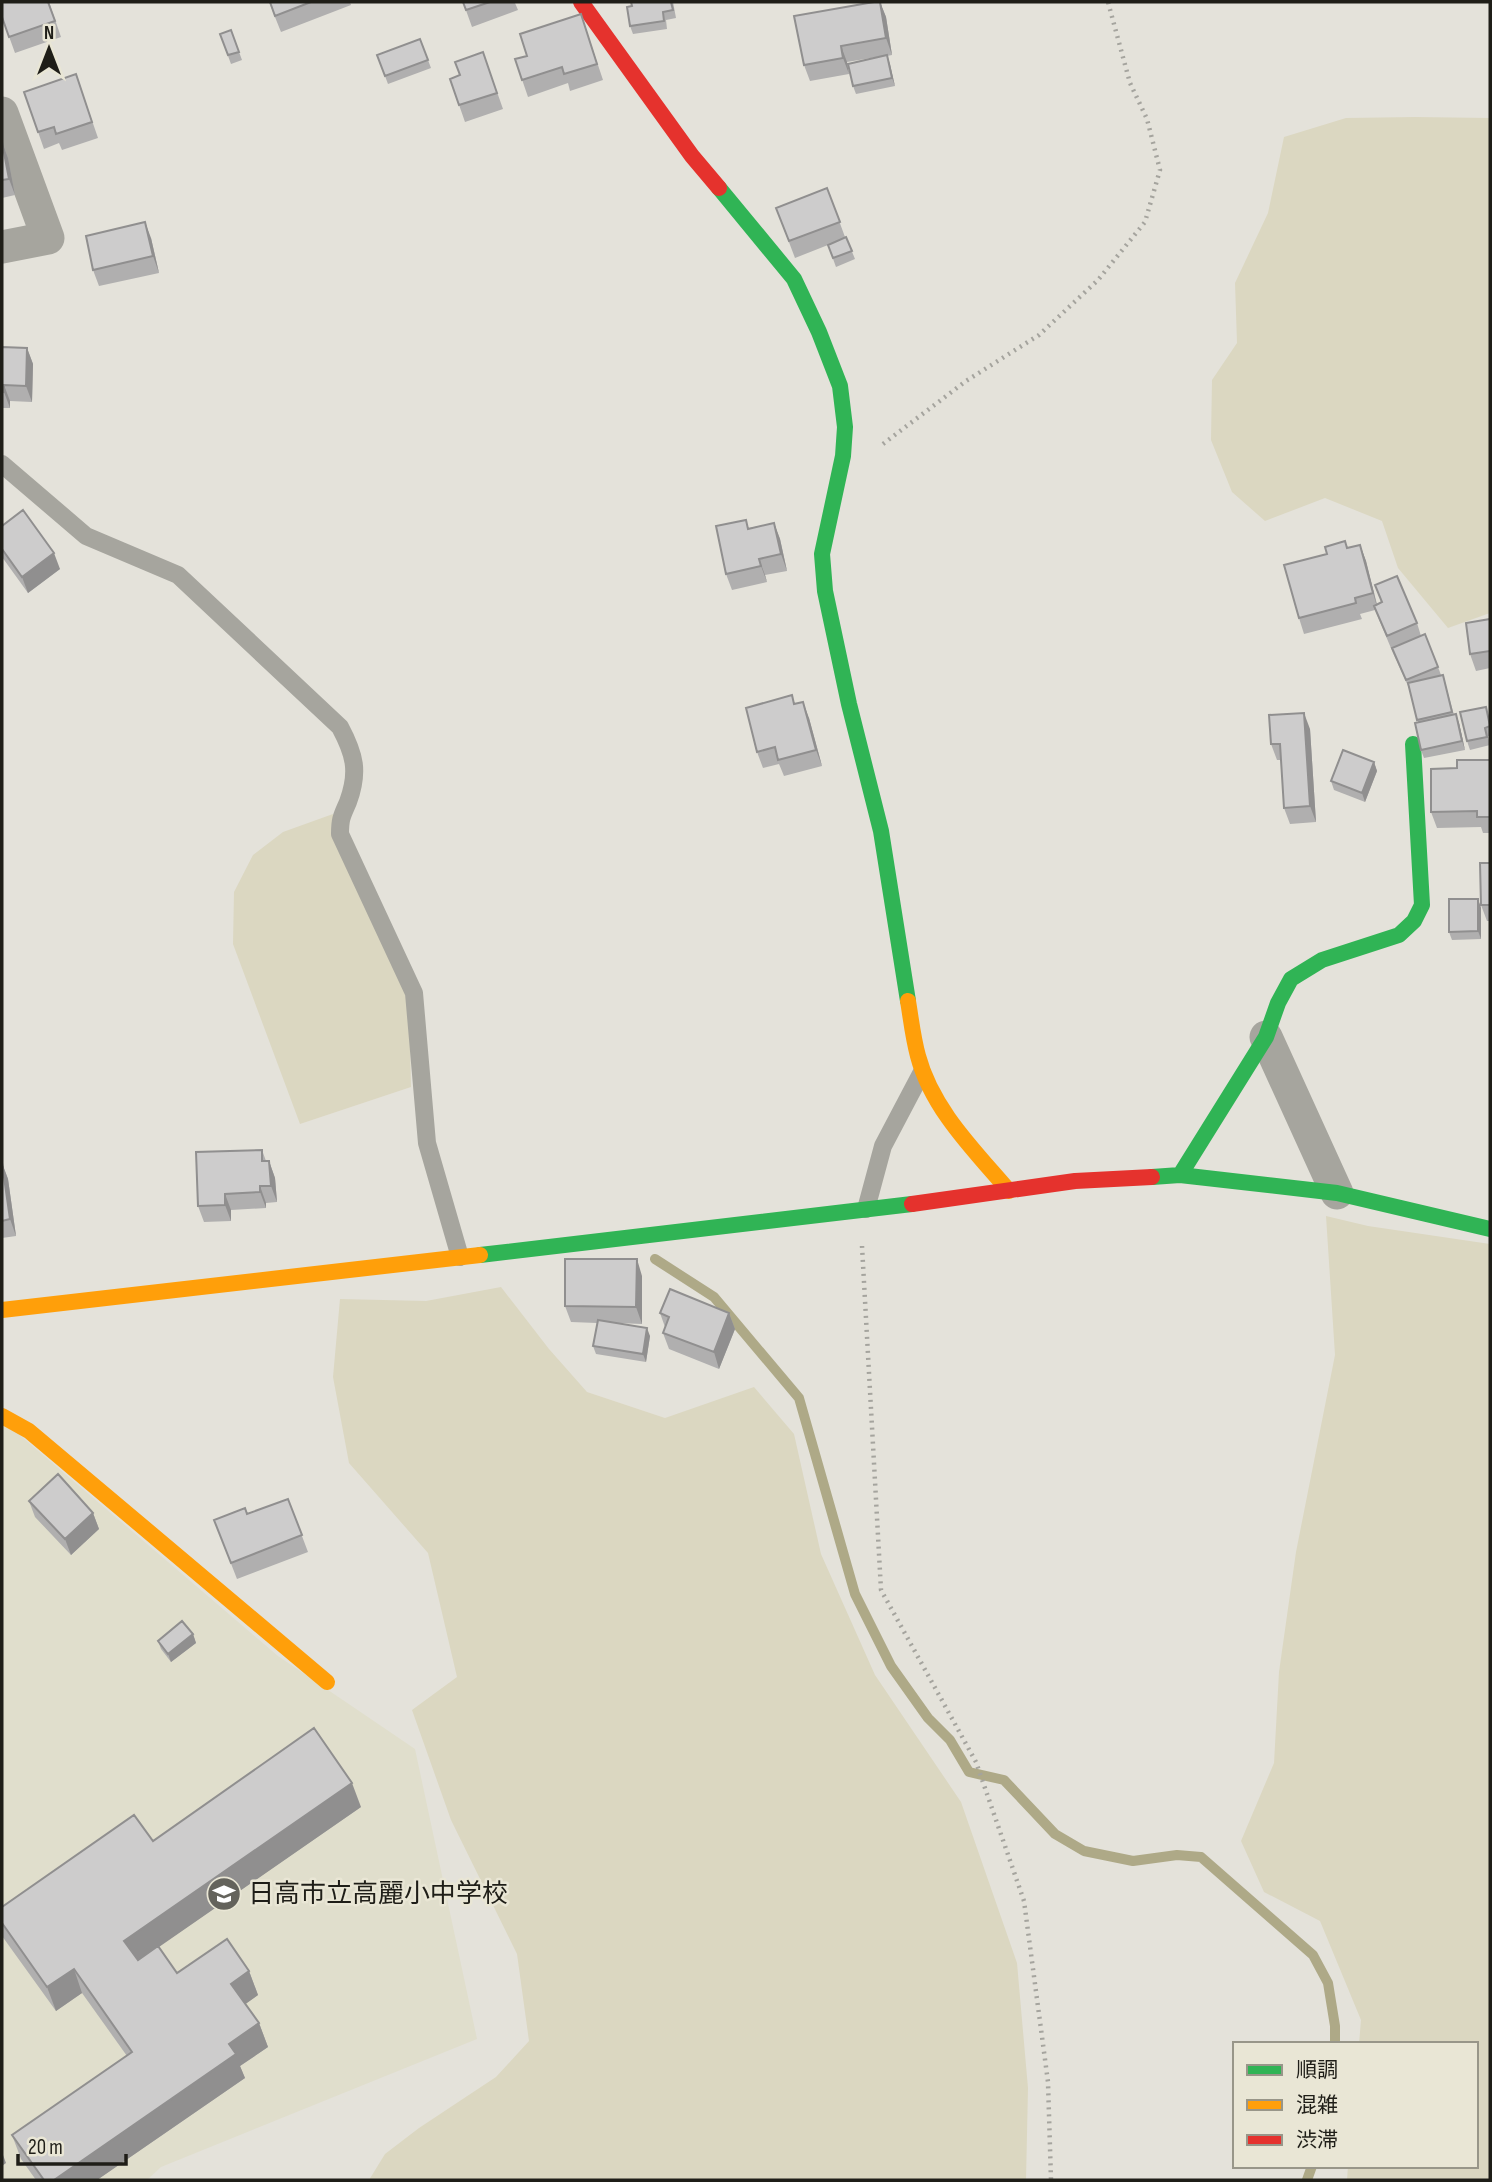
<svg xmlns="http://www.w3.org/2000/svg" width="1492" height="2182" font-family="'Sofia Sans Condensed','Noto Sans JP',sans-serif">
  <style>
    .built { fill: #e0decc }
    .green { fill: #dbd7c1 }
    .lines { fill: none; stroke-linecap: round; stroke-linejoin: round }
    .stream { stroke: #aea987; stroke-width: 10 }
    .path { stroke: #a5a49e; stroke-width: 4.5; stroke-dasharray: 2 5; stroke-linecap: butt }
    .lane { stroke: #a6a59e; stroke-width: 18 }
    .street { stroke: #a6a59e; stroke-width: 33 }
    .fast { stroke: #30b455; stroke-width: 16 }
    .slow { stroke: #ff9f0a; stroke-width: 16 }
    .jam { stroke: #e5322d; stroke-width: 16 }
    .wall { fill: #b0afaf }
    .shaded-wall { fill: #908f8f }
    .building { fill: #cdcccc; stroke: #908f8f; stroke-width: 2 }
    .labels { text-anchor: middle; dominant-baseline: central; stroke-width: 5; stroke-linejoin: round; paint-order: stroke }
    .poi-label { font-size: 26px; fill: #1f1e18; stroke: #e9e6d5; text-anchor: start }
  </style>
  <rect width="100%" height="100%" fill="#e4e2da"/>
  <path class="built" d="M2,1420L278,1656L415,1749L477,2039L161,2167L147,2180H2Z"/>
  <path class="green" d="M1415,117L1490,118V613L1448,628L1398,568L1382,521L1325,498L1265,521L1232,492L1211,440L1212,380L1237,343L1235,283L1268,213L1284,137L1346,118Z
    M333,814V839L409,996L411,1087L300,1124L233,944L234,892L253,855L283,832Z
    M1326,1216L1368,1226L1490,1244V2180H1347L1348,2166H1476V2044H1359L1361,2020L1320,1921L1264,1892L1241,1841L1274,1763L1279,1672L1296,1552L1335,1355Z
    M501,1287L549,1349L587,1392L665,1418L754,1387L794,1434L821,1554L875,1675L961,1802L1017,1963L1028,2088L1026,2180H369L385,2154L419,2128L496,2077L529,2041L517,1954L451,1820L412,1710L457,1677L428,1553L349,1463L333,1377L340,1299L426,1301Z"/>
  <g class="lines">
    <path class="stream" d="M655,1259L714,1297L799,1398L855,1594L891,1666L928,1718L950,1740L969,1772L1004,1780L1055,1834L1084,1851L1133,1861L1177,1855L1201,1857L1313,1955L1328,1983L1335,2026V2044
      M1307,2180L1312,2166"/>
    <path class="path" d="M883,444L966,381L1039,335L1098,280L1145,222L1160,170L1147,119L1130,83L1108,2
      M862,1246L881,1590L976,1762L1024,1901L1048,2082L1051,2180"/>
    <path class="lane" d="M2,464L86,536L178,575L340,727C355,755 359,772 348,802C342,816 340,818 340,834L414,993L427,1143L460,1257
      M866,1209L883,1146L922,1072"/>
    <path class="street" d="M2,113L48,238L2,247
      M1266,1037L1337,1193"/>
    <path class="fast" d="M719,188L794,279L819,332L840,386L845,427L843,456L822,554L825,591L849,704L881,831L908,1001
      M1180,1175L1266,1037L1278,1003L1291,979L1322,960L1399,935L1414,921L1422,905L1413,744
      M1152,1177L1180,1175L1337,1193L1490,1229
      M480,1255L912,1204"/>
    <path class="slow" d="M908,1001C911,1019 913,1038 918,1056C932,1109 974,1150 1009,1191
      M2,1310L480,1255
      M2,1416L29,1431L327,1682"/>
    <path class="jam" d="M581,2L692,156L719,188
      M912,1204L1075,1181L1152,1177"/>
  </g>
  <path class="wall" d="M49,2L61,37L15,53L2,17Z
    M269,2H350L351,5L281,32Z
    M463,2H520L515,3L518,10L472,27Z
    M631,2H673L676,18L666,20L667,29L633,34L630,26L632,6Z
    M880,2L886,17L892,55L887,56L895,86L856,94L853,86L883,56L847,62L849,74L810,81L804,65Z
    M581,14L603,80L570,91L568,83L528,97L515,59L527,56Z
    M231,30L242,60L231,64L220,34Z
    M420,39L431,68L388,84L377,55Z
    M483,52L503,109L465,122L450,79L460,75Z
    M76,74L98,138L62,150L59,143L44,149L24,92Z
    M2,142L8,158L15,195L2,198Z
    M827,188L845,237H846L855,259L836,267L828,245L795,258L776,208Z
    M151,238L159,273L99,286L93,270Z
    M2,347L27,348L33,364L32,402L10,401V408H2Z
    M774,523L780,539L787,571L765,575L767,582L732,590L726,574L749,528Z
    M2,526L60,569L28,593L2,557Z
    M1345,541L1347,548L1360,545L1366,561L1377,604L1382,603L1375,585L1417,623L1421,636L1438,667L1441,675L1438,676L1443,675L1454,715L1459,723L1465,750L1424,758L1421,750L1418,722L1409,688L1393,653L1375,610L1360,614L1362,619L1304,634L1299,618L1327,554Z
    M1490,619V668L1476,671L1470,654Z
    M795,704L809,718L822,766L784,776L779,764L763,768L757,752Z
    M1486,707L1490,720V736H1488L1490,745L1470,750L1467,741Z
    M1310,729L1316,822L1290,824L1284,808L1281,760H1277L1271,744Z
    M1490,760V833H1483L1481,827L1437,828L1431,812L1457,768Z
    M1374,762L1377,771L1365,802L1334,790L1331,781Z
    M1490,863V921H1487L1481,905Z
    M1478,899L1481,908V939L1452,940L1449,932Z
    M262,1150L266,1161H269L275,1178L277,1202L266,1203V1208L231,1210V1221L204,1222L198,1206Z
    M2,1163L8,1179L16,1236L2,1238Z
    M642,1276V1324L617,1323L650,1336L646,1362L596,1354L593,1346L597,1323L571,1322L565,1306Z
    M660,1313H729L735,1329L719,1369L669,1349L663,1333L665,1327Z
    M288,1499L308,1552L237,1579L214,1520L247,1514Z
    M29,1501L93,1513L99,1529L71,1555L35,1517Z
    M193,1634L196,1643L171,1662L161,1649L158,1641Z
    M361,1807L158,1947L177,1973L249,1971L258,1995L245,2004L259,2023L268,2047L240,2066L245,2078L97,2180H36L21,2159L12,2135L127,2056L82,1993L56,2011L2,1936V1907L153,1841Z"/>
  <path class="shaded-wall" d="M880,2L886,17L892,55L886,38Z
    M841,46L847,62L849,74L843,58Z
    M887,55L890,64L895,86L892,78Z
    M2,142L8,158L15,195L9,179Z
    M145,222L151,238L159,273L153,256Z
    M27,348L33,364L32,402L26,386Z
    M4,385L10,401V408L4,392Z
    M774,523L780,539L787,571L781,554Z
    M1360,545L1366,561L1378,610L1373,593Z
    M54,553L60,569L28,593L22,577Z
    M759,559L765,575L767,582L761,566Z
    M803,702L809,718L822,766L816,750Z
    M1304,713L1310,729L1316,822L1310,806Z
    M1456,714L1459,723L1465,750L1462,741Z
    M1374,762L1377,771L1365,802L1362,793Z
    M1478,899L1481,908V939L1478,931Z
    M269,1161L275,1178L277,1202L271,1186Z
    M2,1163L8,1179L16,1236L10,1219Z
    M260,1186L266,1203V1208L260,1192Z
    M225,1194L231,1210V1221L225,1205Z
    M637,1259L642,1276V1324L636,1307Z
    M729,1313L735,1329L719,1369L714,1352Z
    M647,1328L650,1336L646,1362L643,1354Z
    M93,1513L99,1529L71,1555L65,1539Z
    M193,1634L196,1643L171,1662L168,1654Z
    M352,1783L361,1807L133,1965L124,1941Z
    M74,1969L82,1993L56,2011L47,1987Z
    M249,1971L258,1995L240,2008L231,1984Z
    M259,2023L268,2047L240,2066L245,2078L97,2180H54L229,2044Z
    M3,2155L6,2163L2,2166V2156Z"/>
  <path class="building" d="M2,2H48L55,21L9,37L2,17Z
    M270,2H311L275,16Z
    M463,2H490L466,10Z
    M631,2H671L673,10L663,12L664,21L630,26L627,7L632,6Z
    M874,2H880L886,38L841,46L843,58L804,65L794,16Z
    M581,14L597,64L564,74L562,67L522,80L515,59L527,56L520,34Z
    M231,30L239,52L228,55L220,34Z
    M420,39L428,60L385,76L377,55Z
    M483,52L497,93L459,105L450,79L460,75L455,62Z
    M887,55L892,78L853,86L848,64Z
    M76,74L92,122L56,134L54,127L38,132L24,92Z
    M2,142L9,179L2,180Z
    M827,188L840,222L789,241L776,208Z
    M145,222L153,256L93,270L86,236Z
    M846,237L852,251L833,258L828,245Z
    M2,347L27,348L26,386L4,385V392H2Z
    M23,510L54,553L22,577L2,549V526Z
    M746,520L748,529L774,523L781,554L759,559L761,566L726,574L716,526Z
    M1345,541L1347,548L1360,545L1373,593L1355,598L1356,603L1299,618L1284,565L1327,554L1325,547Z
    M1397,576L1417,623L1387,636L1374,606L1382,602L1375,585Z
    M1490,619V651L1470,654L1466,623Z
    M1425,634L1438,667L1406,680L1392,648Z
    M1443,675L1452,712L1417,720L1408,683Z
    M792,695L794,704L803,702L816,750L778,760L775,747L757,752L746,708Z
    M1486,707L1490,726L1485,728L1487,737L1467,741L1460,712Z
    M1304,713L1310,806L1284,808L1280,744H1271L1269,715Z
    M1456,714L1462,741L1421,750L1415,723Z
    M1343,750L1374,762L1362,793L1331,781Z
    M1457,760H1490V817H1477V811L1431,812V769L1457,768Z
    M1480,863H1490V905H1481Z
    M1449,899H1478V931L1449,932Z
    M262,1150V1161H269L271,1186H260V1192L225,1194V1205L198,1206L196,1152Z
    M2,1163L10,1219L2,1221Z
    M565,1259H637L636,1307L565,1306Z
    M670,1289L729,1313L714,1352L663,1333L669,1317L660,1313Z
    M598,1320L647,1328L643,1354L593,1346Z
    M58,1474L93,1513L65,1539L29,1501Z
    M288,1499L302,1535L231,1563L214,1520L245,1508L247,1514Z
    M182,1621L193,1634L168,1654L158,1641Z
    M314,1728L352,1783L124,1941L138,1960L158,1946L177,1973L227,1939L249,1971L231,1984L259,2023L229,2044L236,2054L54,2180H44L12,2135L132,2052L74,1969L47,1987L2,1923V1907L134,1815L153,1841Z"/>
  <defs>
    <g id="school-disc" transform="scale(1.75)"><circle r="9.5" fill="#64635c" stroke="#e9e6d5"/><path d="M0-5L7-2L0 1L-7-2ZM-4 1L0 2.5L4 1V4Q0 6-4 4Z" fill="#fff"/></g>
  </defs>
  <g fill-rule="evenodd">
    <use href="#school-disc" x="224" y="1894"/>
  </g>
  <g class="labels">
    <g class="poi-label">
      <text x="248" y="1894">日高市立高麗小中学校</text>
    </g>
  </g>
  <rect width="1492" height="2182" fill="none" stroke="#1f1e18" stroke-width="7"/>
  <rect x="1233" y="2042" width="245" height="126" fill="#e9e6d5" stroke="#989689" stroke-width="2"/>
  <rect x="1247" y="2065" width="35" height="10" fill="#30b455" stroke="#989689" stroke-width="2"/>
  <text x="1296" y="2077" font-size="21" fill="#1f1e18">順調</text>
  <rect x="1247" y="2100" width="35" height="10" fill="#ff9f0a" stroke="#989689" stroke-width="2"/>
  <text x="1296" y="2112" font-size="21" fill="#1f1e18">混雑</text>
  <rect x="1247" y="2135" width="35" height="10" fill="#e5322d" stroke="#989689" stroke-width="2"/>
  <text x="1296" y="2147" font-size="21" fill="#1f1e18">渋滞</text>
  <g transform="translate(49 49)" stroke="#e9e6d5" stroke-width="5" paint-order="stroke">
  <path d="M0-5L12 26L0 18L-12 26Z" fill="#1f1e18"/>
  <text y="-10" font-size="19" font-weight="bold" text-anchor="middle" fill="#1f1e18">N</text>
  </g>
  <path d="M18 2154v10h108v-10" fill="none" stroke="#1f1e18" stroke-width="3.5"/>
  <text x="28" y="2154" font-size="21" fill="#1f1e18" stroke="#e9e6d5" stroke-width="5" paint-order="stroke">20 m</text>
</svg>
